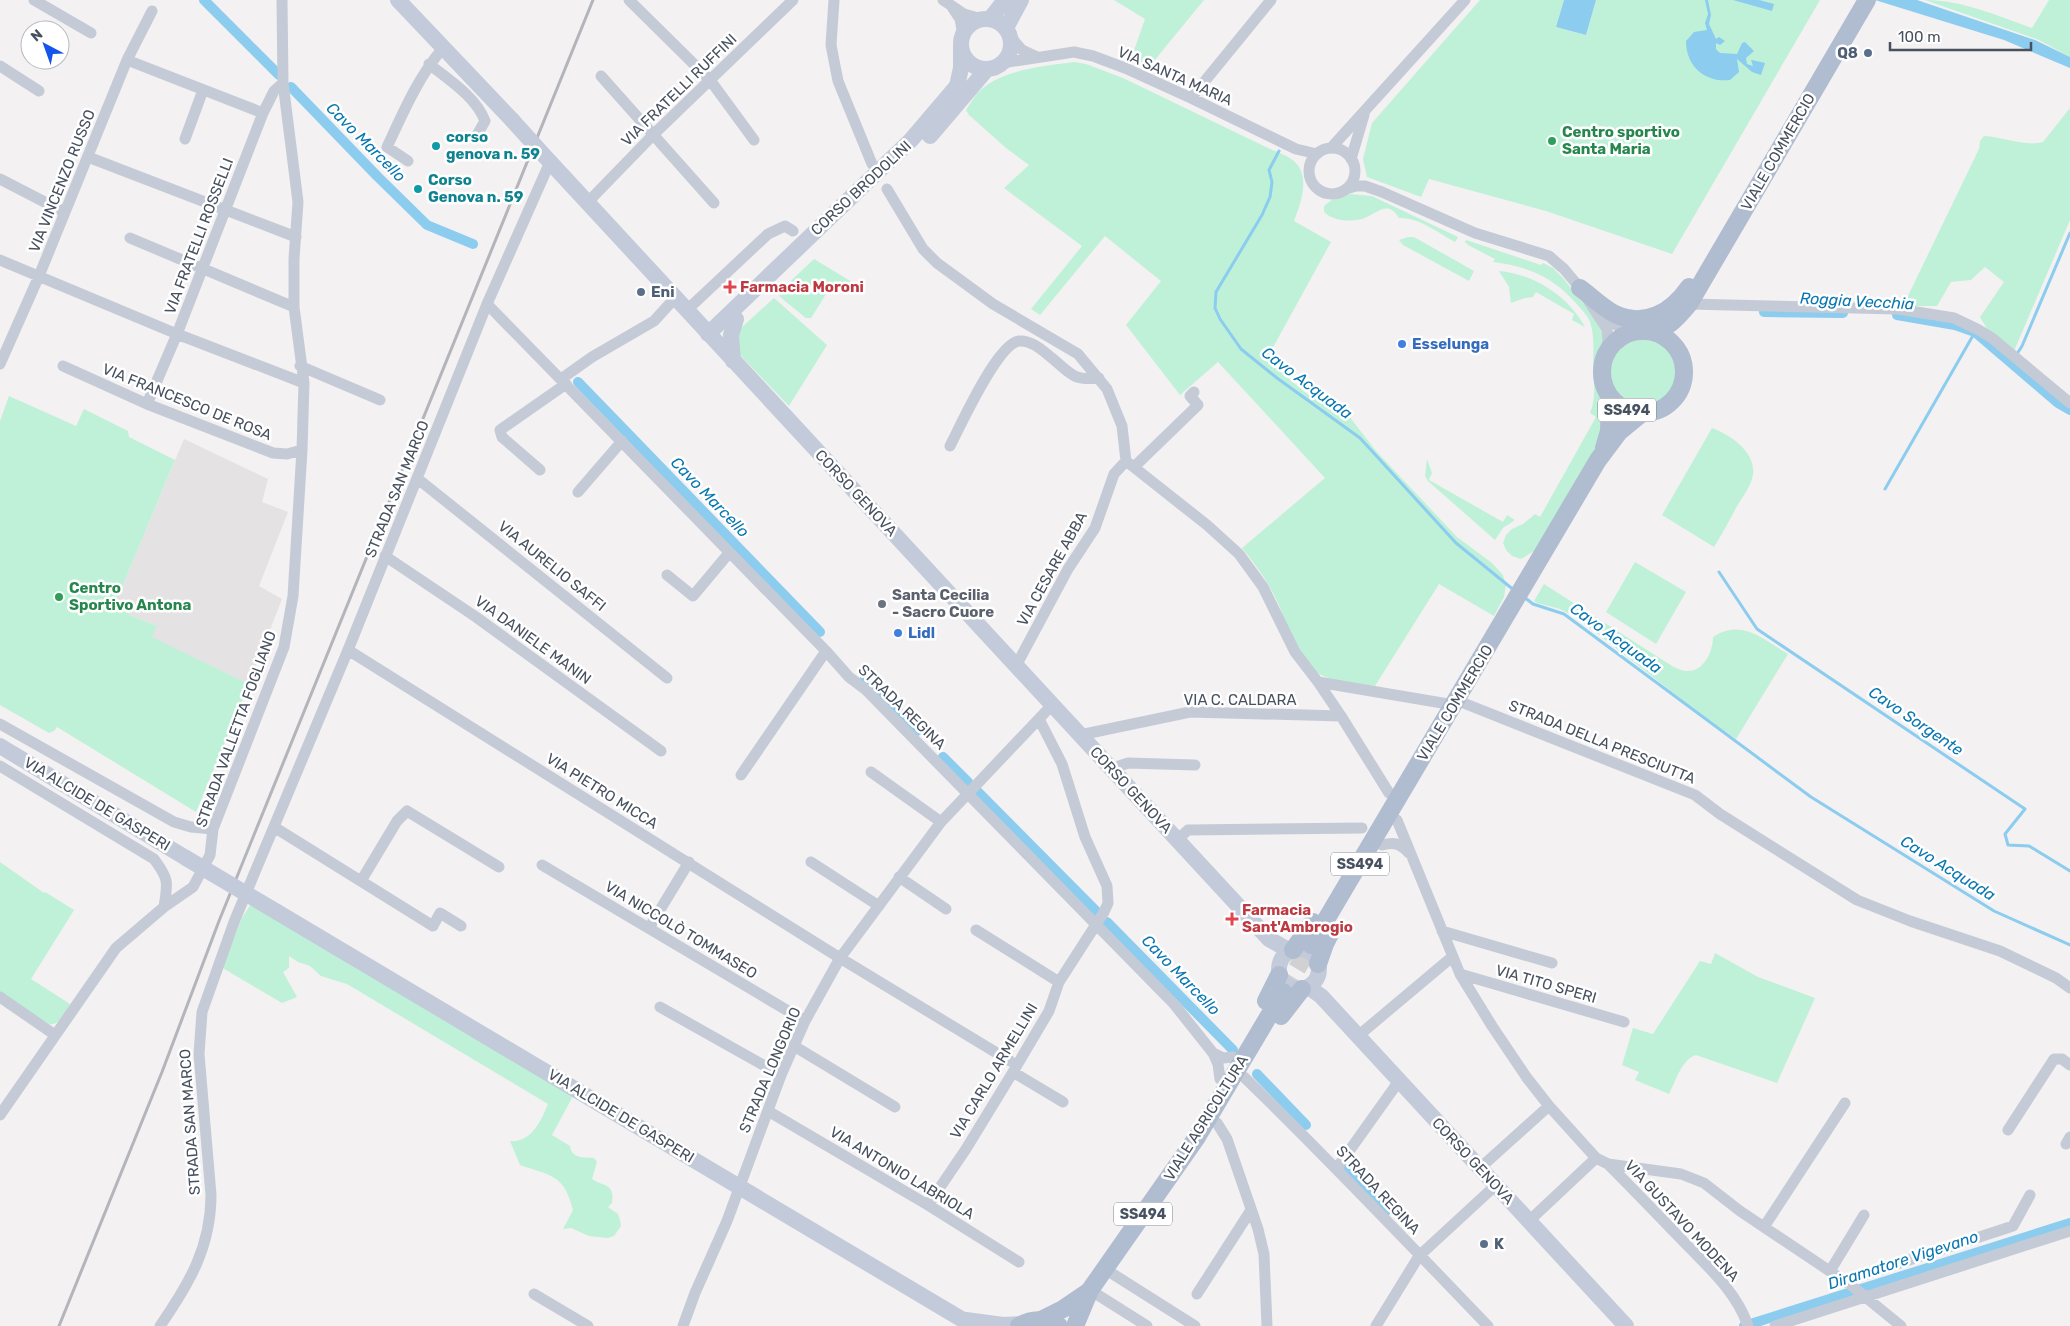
<svg xmlns="http://www.w3.org/2000/svg" width="2070" height="1326" font-family="Rubik,sans-serif">
  <style>
    .education { fill: #e4e2e3 }
    .green { fill: #bff1d9 }
    .water { fill: #8bccef }
    .lines { fill: none; stroke-linecap: round; stroke-linejoin: round }
    .stream { stroke: #8bccef; stroke-width: 3 }
    .canal { stroke: #8bccef; stroke-width: 10 }
    .primary-tunnel { stroke: #d1d1d4; stroke-width: 18; stroke-dasharray: 18 9; stroke-linecap: butt }
    .street { stroke: #c4cbd6; stroke-width: 11 }
    .secondary { stroke: #c3cbda; stroke-width: 16 }
    .primary { stroke: #b0bcd0; stroke-width: 18 }
    .rail { stroke: #b3b5bb; stroke-width: 3 }
    .secondary-bridge { stroke: #c3cbda; stroke-width: 16 }
    .service-dot { fill: #5c6f8a; stroke: #fff; stroke-width: 2 }
    .leisure-dot { fill: #2e9e5b; stroke: #fff; stroke-width: 2 }
    .culture-dot { fill: #0f9aa8; stroke: #fff; stroke-width: 2 }
    .health-dot { fill: #e0444e; stroke: #fff; stroke-width: 2 }
    .shop-dot { fill: #3f7fe0; stroke: #fff; stroke-width: 2 }
    .worship-dot { fill: #6b7280; stroke: #fff; stroke-width: 2 }
    .labels { text-anchor: middle; dominant-baseline: central; stroke-width: 5; stroke-linejoin: round; paint-order: stroke }
    .shield { fill: #fff; stroke: #7f858f; stroke-width: 1 }
    .shield-label { font-size: 14px; font-weight: bold; fill: #48515f }
    .service-label { font-size: 15px; font-weight: bold; fill: #4e5e75; stroke: #fff; text-anchor: start }
    .street-label { font-size: 15px; fill: #48515f; stroke: #fff }
    .leisure-label { font-size: 15px; font-weight: bold; fill: #27864d; stroke: #fff; text-anchor: start }
    .culture-label { font-size: 15px; font-weight: bold; fill: #0d838f; stroke: #fff; text-anchor: start }
    .health-label { font-size: 15px; font-weight: bold; fill: #be3a42; stroke: #fff; text-anchor: start }
    .shop-label { font-size: 15px; font-weight: bold; fill: #366cbe; stroke: #fff; text-anchor: start }
    .worship-label { font-size: 15px; font-weight: bold; fill: #5b616d; stroke: #fff; text-anchor: start }
    .water-label { font-size: 16px; font-style: italic; fill: #0877b1; stroke: #fff }
  </style>
  <rect width="100%" height="100%" fill="#f3f1f1"/>
  <path class="education" d="M184,439L268,479L262,502L288,512L259,586L282,599L249,684L151,637L157,626L130,615L115,604Z"/>
  <path class="green" d="M1114,0H1204L1149,67L1130,62L1145,19Z
    M1480,0H1564L1556,27L1586,35L1596,0H1820L1672,254L1546,211L1429,179L1421,197L1367,177L1363,159L1372,123Z
    M1925,0C1962,0 1998,16 2032,28L2049,0H2070V57L2039,40Z
    M1074,62L1086,64L1123,78L1270,149C1278,152 1288,156 1295,162C1311,177 1300,205 1294,221L1331,242L1266,360L1311,397L1349,416L1376,451L1457,537L1492,563L1503,575L1506,585L1504,597L1494,616L1439,584L1375,686C1361,684 1335,682 1323,676C1294,661 1289,625 1276,599C1267,580 1255,564 1242,548L1325,478L1218,362L1180,395L1126,325L1161,281L1105,236L1040,315L1031,309L1082,246L1004,188L1029,165L1006,148L969,115L966,110C971,103 976,93 983,88C1006,69 1045,66 1074,62Z
    M2070,108V220L2014,351L1987,329L1980,317L2004,282L1985,267L1971,280L1951,282L1937,306H1912L1907,304L1906,300L1979,149L1980,141L1984,136C2004,137 2025,147 2043,142Z
    M1350,194L1372,196L1458,237L1455,242C1438,233 1419,217 1399,218C1387,198 1376,215 1362,219C1349,222 1333,221 1324,212V206L1333,199L1342,198Z
    M1408,237H1414L1474,271L1469,281L1403,245L1399,240Z
    M1466,240L1541,265L1543,263L1553,268L1563,278L1592,314L1601,328L1604,341L1598,364V378L1605,403V419L1596,447L1534,551L1521,559L1512,556L1506,550L1503,543L1506,535L1512,529L1523,524L1535,514L1540,517L1596,417L1590,413C1596,400 1594,382 1593,368C1593,353 1595,336 1590,322C1587,314 1579,307 1574,301C1551,276 1526,266 1493,262L1495,259L1468,245L1465,242Z
    M814,259L865,290L863,294L855,290L854,293L835,283L831,286L811,318H806L780,297L779,292Z
    M1499,271C1534,274 1568,296 1585,327L1572,320L1574,314L1536,292L1533,297L1525,298L1511,303L1509,287Z
    M774,298L827,345L789,406L738,353L736,338L740,329Z
    M1610 373a33 33 0 1 1 66 0a33 33 0 1 1-66 0Z
    M9,396L76,426L84,409L128,431L129,437L175,460L115,604L130,615L157,626L152,637L249,684L196,812L57,727L54,731L49,733L0,705V421Z
    M1712,428C1730,435 1756,451 1753,475C1751,486 1743,496 1737,506C1730,520 1722,534 1714,547L1662,515Z
    M1427,459L1432,473L1429,480L1503,522L1507,515L1515,520L1503,528L1495,540L1428,481L1425,476Z
    M1635,562L1686,592L1656,644L1606,612Z
    M1544,584L1672,666C1676,668 1682,671 1687,671C1704,672 1713,651 1713,637C1742,618 1763,639 1788,654L1736,739L1708,720L1576,617L1560,609L1537,603L1534,601Z
    M0,862L44,893L45,892L74,910L31,979L70,1004C65,1012 60,1026 49,1024L0,992Z
    M251,904L573,1096L552,1135L570,1146C572,1159 583,1157 594,1158L597,1162L592,1179C604,1187 615,1183 612,1203L608,1207L618,1214L620,1220L621,1226L614,1236L608,1238L589,1236L571,1228L563,1229L573,1210C564,1174 551,1176 520,1165L510,1141C531,1143 541,1121 548,1104L347,984L321,976L310,966L298,962L289,956V968L283,972L297,997L282,1003L221,967L242,918Z
    M1715,953L1758,977L1815,998L1777,1083L1696,1055C1681,1060 1676,1081 1669,1094L1635,1080L1639,1072L1622,1065L1633,1028L1653,1034L1700,961L1711,964Z"/>
  <path class="water" d="M1564,0H1596L1586,35L1556,27Z
    M1705,0H1708L1711,15L1709,24L1716,39L1719,37L1725,41L1720,45L1716,43V49L1720,53L1737,54L1742,43L1745,42L1754,51L1746,58L1747,64L1753,66L1751,60H1752L1765,63L1761,75L1752,72L1737,59L1739,72L1730,80C1706,83 1686,67 1686,41L1694,32L1707,30L1705,23L1708,14Z
    M1733,0H1759L1774,4L1772,11Z
    M1875,0H1917L2035,40L2070,57V68L2004,40Z"/>
  <g class="lines">
    <path class="stream" d="M1279,151L1269,170L1272,182L1270,197L1262,215L1216,292L1215,308L1220,319L1241,349L1277,378L1360,438L1456,543L1515,591
      M2017,354L2022,346L2070,233
      M1885,489L1975,332
      M1719,572L1757,629L2025,809L2005,834L2008,845L2029,846L2070,871
      M1524,597L1533,604L1564,614L1811,797L1994,911L2070,945"/>
    <path class="canal" d="M204,0L279,75
      M291,87L377,176L427,225L473,244
      M1764,312L1843,313
      M1897,315L1955,325L1975,332L2058,403L2070,410
      M578,382L820,632
      M865,678L917,731
      M943,757L968,782
      M978,792L1098,913
      M1107,922L1233,1050
      M1257,1074L1306,1125
      M1345,1165L1386,1211
      M1744,1326L2070,1223"/>
    <path class="primary-tunnel" d="M1283,992L1311,945"/>
    <path class="street" d="M34,0L91,33
      M629,0L710,80L754,140
      M834,0L831,45L838,81L872,164
      M943,0L964,14L982,19
      M952,7L960,19L963,35
      M1009,35L1022,50L1037,57
      M127,60L263,113
      M1002,63L1074,52L1093,56L1125,68L1191,98L1296,149L1317,154
      M429,64C449,80 476,97 485,121L477,135
      M0,66L39,91
      M601,76L714,203
      M1191,98L1271,0
      M185,139L203,90
      M1331,148L1465,0
      M1309 171a23 23 0 1 1 46 0a23 23 0 1 1-46 0Z
      M88,157L296,237
      M1351,159L1364,115
      M408,161L387,147C403,113 418,77 443,48
      M0,179L64,212
      M887,189L923,249L937,263L993,304L1078,354L1107,389L1122,426L1126,461L1207,525L1239,554L1263,587L1295,652L1318,682L1341,716L1389,793
      M1346,189L1356,186H1365L1382,192L1475,233L1549,256L1564,269L1580,288L1607,329L1608,340L1604,360
      M587,203L654,134L793,0
      M130,238L294,307
      M0,260L177,334L304,383
      M487,304L826,651L849,677L865,689L1174,1004L1213,1053L1218,1064L1220,1079
      M1689,304L1898,309L1954,318L1977,329L1992,338L2070,403
      M687,310L768,234L785,226L793,231
      M1603,313C1613,324 1620,329 1635,332
      M0,364L39,276L127,60L152,11
      M63,366L147,404L273,453L287,454L302,450
      M300,366L380,400
      M561,379L592,357L654,321L675,298
      M147,404L177,334L263,113L274,91L283,83
      M950,446C961,425 997,344 1019,341C1032,340 1043,351 1052,358C1071,374 1073,381 1099,378
      M1134,467L1198,405L1190,396L1194,392
      M540,470L502,437L500,430L566,384
      M418,479L667,678
      M578,492L622,441
      M385,556L476,617L661,751
      M667,575L693,596L729,553
      M348,650L840,958L1010,1061
      M1016,666L1068,569L1095,528L1114,474L1126,461
      M1318,682L1454,705
      M1466,704L1695,795L1720,814L1857,900L1910,921L2000,951L2056,978L2070,988
      M0,724L174,822L191,827L213,829
      M1080,735L1190,712L1341,716
      M0,766L154,859C169,879 168,882 164,907
      M1113,770L1119,766L1128,763L1195,765
      M871,772L941,822
      M741,775L826,651
      M1397,820L1460,974L1492,1026L1527,1078L1549,1106L1596,1158L1608,1164L1681,1174L1704,1183L1740,1211L1852,1286L1901,1326
      M274,827L433,926L440,913L461,926
      M1177,840L1188,830L1362,828
      M1382,845C1394,842 1400,843 1409,853
      M811,862L879,906
      M542,865L805,1021
      M899,877L946,909
      M361,881L397,821L407,811L499,867
      M649,928L689,862
      M976,930L1059,982
      M1442,931L1552,963
      M1460,974L1624,1022
      M0,997L55,1035
      M660,1007L781,1075
      M1358,1036L1452,957
      M794,1046L895,1107
      M1213,1053L1223,1058L1233,1057
      M1013,1072L1063,1102
      M1244,1077C1328,1158 1407,1242 1488,1326
      M768,1111L928,1205L1019,1262
      M0,1115L116,948L164,907L193,887L210,855L213,829L284,647L293,596L302,450L304,383L294,307V259L298,202L283,83L282,0
      M1217,1123L1227,1139L1258,1229L1264,1254L1267,1326
      M2008,1130L2054,1059H2062L2070,1065
      M2066,1144L2070,1137
      M1608,1164C1633,1189 1658,1215 1683,1241C1707,1266 1737,1292 1748,1326
      M1337,1168L1399,1081
      M1480,1168L1549,1106
      M928,1205L966,1149L1013,1072L1049,1011L1059,982L1104,912L1108,903L1107,886L1085,837L1062,764L1039,719
      M1529,1221L1596,1158
      M1764,1227L1845,1103
      M1105,1269L1195,1326
      M1830,1271L1864,1215
      M1845,1281L2013,1226L2030,1195
      M1090,1290L1147,1326
      M534,1294L588,1326
      M1197,1294L1251,1210
      M160,1326C189,1284 211,1247 211,1195L199,1054L202,1012L234,922L348,650L487,304L550,162
      M683,1326L695,1293L727,1221L781,1075L805,1021L840,958L941,822L1052,705
      M1376,1326L1419,1256L1496,1185
      M1775,1326L2070,1231"/>
    <path class="secondary" d="M398,0L513,121
      M990,19L1005,0
      M961 44a25 25 0 1 1 50 0a25 25 0 1 1-50 0Z
      M1006,28L1021,0
      M930,136L987,69
      M550,162L1269,939L1290,951
      M708,334L911,140L957,86L961,68V47
      M733,361L731,335L736,319
      M0,746L186,858
      M277,912L973,1326
      M1279 969a20 20 0 1 1 40 0a20 20 0 1 1-40 0Z
      M1308,987L1321,996L1626,1326
      M966,1320L1003,1325L1022,1324"/>
    <path class="primary" d="M1580,288C1591,296 1603,308 1615,314C1645,328 1672,312 1689,287
      M1602 372a41 41 0 1 1 82 0a41 41 0 1 1-82 0Z
      M1650,331C1669,329 1677,318 1689,304L1867,0
      M1604,448L1609,431L1610,398
      M1311,945L1598,460L1619,432L1641,414
      M1293,950L1313,922
      M1318,964L1325,944L1332,930
      M1266,1001L1279,975
      M1281,1016L1302,989
      M1041,1320L1063,1309L1088,1292
      M1019,1326C1032,1318 1046,1319 1059,1326
      M1075,1326L1090,1290L1197,1137L1283,992"/>
    <path class="rail" d="M59,1326L162,1072L219,921L593,0"/>
    <path class="secondary-bridge" d="M513,121L550,162
      M186,858L277,912"/>
  </g>
  <g class="service-dot">
    <circle cx="1868" cy="53" r="5"/>
    <circle cx="641" cy="292" r="5"/>
    <circle cx="1484" cy="1244" r="5"/>
  </g>
  <g class="leisure-dot">
    <circle cx="1552" cy="141" r="5"/>
    <circle cx="59" cy="597" r="5"/>
  </g>
  <g class="culture-dot">
    <circle cx="436" cy="146" r="5"/>
    <circle cx="418" cy="189" r="5"/>
  </g>
  <g class="health-dot">
    <path d="M727.5 279.5h5v5h5v5h-5v5h-5v-5h-5v-5h5z"/>
    <path d="M1229.5 911.5h5v5h5v5h-5v5h-5v-5h-5v-5h5z"/>
  </g>
  <g class="shop-dot">
    <circle cx="1402" cy="344" r="5"/>
    <circle cx="898" cy="633" r="5"/>
  </g>
  <circle class="worship-dot" cx="882" cy="604" r="5"/>
  <g class="labels">
    <g class="shield">
      <rect x="1598" y="398.5" width="58" height="23" rx="4"/>
      <rect x="1331" y="852.5" width="58" height="23" rx="4"/>
      <rect x="1114" y="1202.5" width="58" height="23" rx="4"/>
    </g>
    <g class="shield-label">
      <text x="1627" y="410">SS494</text>
      <text x="1360" y="864">SS494</text>
      <text x="1143" y="1214">SS494</text>
    </g>
    <g class="service-label">
      <text x="1858" y="53" text-anchor="end">Q8</text>
      <text x="651" y="292">Eni</text>
      <text x="1494" y="1244">K</text>
    </g>
    <g class="street-label">
      <text transform="translate(1175 76) rotate(24)">VIA SANTA MARIA</text>
      <text transform="translate(679 90) rotate(-44)">VIA FRATELLI RUFFINI</text>
      <text transform="translate(1778 152) rotate(-60)">VIALE COMMERCIO</text>
      <text transform="translate(62 181) rotate(-68)">VIA VINCENZO RUSSO</text>
      <text transform="translate(861 188) rotate(-43)">CORSO BRODOLINI</text>
      <text transform="translate(199 236) rotate(-69)">VIA FRATELLI ROSSELLI</text>
      <text transform="translate(187 402) rotate(22)">VIA FRANCESCO DE ROSA</text>
      <text transform="translate(397 489) rotate(-68)">STRADA SAN MARCO</text>
      <text transform="translate(856 493) rotate(47)">CORSO GENOVA</text>
      <text transform="translate(552 566) rotate(39)">VIA AURELIO SAFFI</text>
      <text transform="translate(1052 569) rotate(-61)">VIA CESARE ABBA</text>
      <text transform="translate(533 640) rotate(36)">VIA DANIELE MANIN</text>
      <text x="1240" y="700">VIA C. CALDARA</text>
      <text transform="translate(1455 703) rotate(-59)">VIALE COMMERCIO</text>
      <text transform="translate(902 707) rotate(44)">STRADA REGINA</text>
      <text transform="translate(236 729) rotate(-70)">STRADA VALLETTA FOGLIANO</text>
      <text transform="translate(1602 742) rotate(22)">STRADA DELLA PRESCIUTTA</text>
      <text transform="translate(1131 790) rotate(47)">CORSO GENOVA</text>
      <text transform="translate(602 791) rotate(32)">VIA PIETRO MICCA</text>
      <text transform="translate(97 804) rotate(31)">VIA ALCIDE DE GASPERI</text>
      <text transform="translate(681 930) rotate(31)">VIA NICCOLÒ TOMMASEO</text>
      <text transform="translate(1546 984) rotate(16)">VIA TITO SPERI</text>
      <text transform="translate(770 1070) rotate(-67)">STRADA LONGORIO</text>
      <text transform="translate(994 1071) rotate(-59)">VIA CARLO ARMELLINI</text>
      <text transform="translate(621 1116) rotate(31)">VIA ALCIDE DE GASPERI</text>
      <text transform="translate(1206 1118) rotate(-58)">VIALE AGRICOLTURA</text>
      <text transform="translate(190 1122) rotate(-94)">STRADA SAN MARCO</text>
      <text transform="translate(1473 1161) rotate(47)">CORSO GENOVA</text>
      <text transform="translate(902 1173) rotate(31)">VIA ANTONIO LABRIOLA</text>
      <text transform="translate(1378 1190) rotate(47)">STRADA REGINA</text>
      <text transform="translate(1682 1221) rotate(47)">VIA GUSTAVO MODENA</text>
    </g>
    <g class="leisure-label">
      <text x="1562" y="132">Centro sportivo<tspan x="1562" dy="17">Santa Maria</tspan></text>
      <text x="69" y="588">Centro<tspan x="69" dy="17">Sportivo Antona</tspan></text>
    </g>
    <g class="culture-label">
      <text x="446" y="137">corso<tspan x="446" dy="17">genova n. 59</tspan></text>
      <text x="428" y="180">Corso<tspan x="428" dy="17">Genova n. 59</tspan></text>
    </g>
    <g class="health-label">
      <text x="740" y="287">Farmacia Moroni</text>
      <text x="1242" y="910">Farmacia<tspan x="1242" dy="17">Sant'Ambrogio</tspan></text>
    </g>
    <g class="shop-label">
      <text x="1412" y="344">Esselunga</text>
      <text x="908" y="633">Lidl</text>
    </g>
    <g class="worship-label">
      <text x="892" y="595">Santa Cecilia<tspan x="892" dy="17">- Sacro Cuore</tspan></text>
    </g>
    <g class="water-label">
      <text transform="translate(366 142) rotate(45)">Cavo Marcello</text>
      <text transform="translate(1857 301) rotate(3)">Roggia Vecchia</text>
      <text transform="translate(1307 383) rotate(37)">Cavo Acquada</text>
      <text transform="translate(710 497) rotate(46)">Cavo Marcello</text>
      <text transform="translate(1616 638) rotate(36)">Cavo Acquada</text>
      <text transform="translate(1916 721) rotate(34)">Cavo Sorgente</text>
      <text transform="translate(1948 868) rotate(32)">Cavo Acquada</text>
      <text transform="translate(1181 975) rotate(46)">Cavo Marcello</text>
      <text transform="translate(1903 1260) rotate(-18)">Diramatore Vigevano</text>
    </g>
  </g>
  <g transform="translate(45 45) rotate(319)"><circle r="24" fill="#ffffff" stroke="#b6b9bf"/>
  <path d="M0-4L9 19L0 12L-9 19Z" fill="#1454ea"/>
  <text y="-8" font-size="14" font-weight="bold" text-anchor="middle" fill="#48515f">N</text>
  </g>
  <path d="M1890 42v8h141v-8" fill="none" stroke="#48515f" stroke-width="2.5"/>
  <text x="1898" y="42" font-size="15" fill="#48515f" stroke="#ffffff" stroke-width="4" paint-order="stroke">100 m</text>
</svg>
